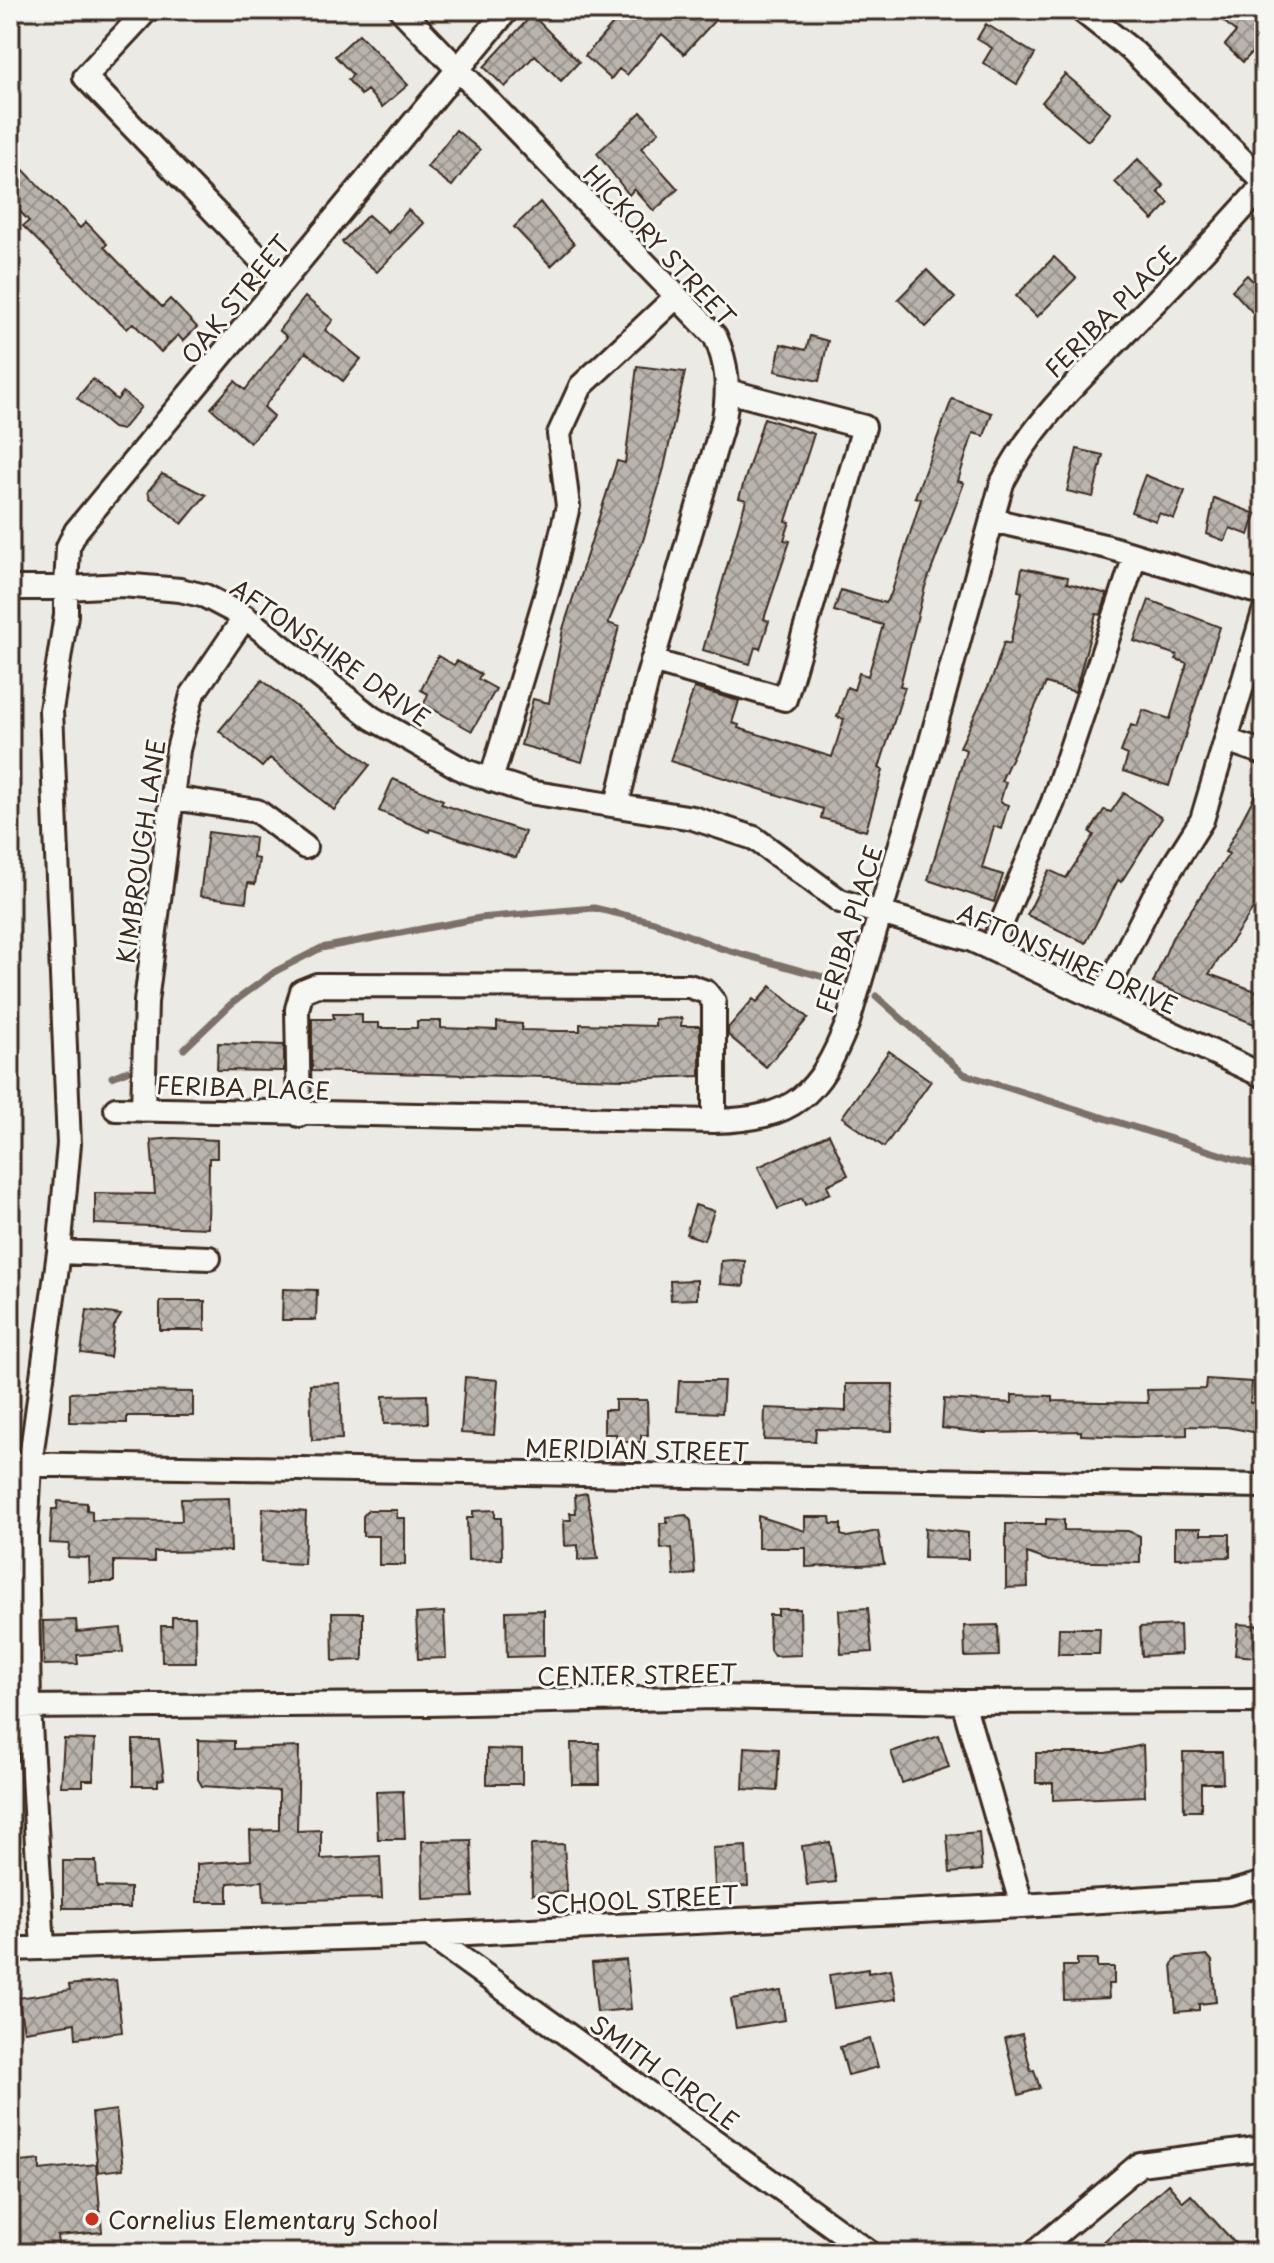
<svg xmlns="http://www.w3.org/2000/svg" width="1274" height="2263" font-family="'Playpen Sans',sans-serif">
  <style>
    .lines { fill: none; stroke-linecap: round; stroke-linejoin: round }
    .stream { stroke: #7c7167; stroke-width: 7 }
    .building { fill: url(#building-cross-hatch); stroke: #3b2a1e; stroke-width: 2 }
    .minor-casing { stroke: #3b2a1e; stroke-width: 28 }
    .minor { stroke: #f6f6f2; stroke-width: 22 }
    .poi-dot { fill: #c8321e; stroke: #f6f6f2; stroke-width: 3 }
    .labels { text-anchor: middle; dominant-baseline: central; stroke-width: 6; stroke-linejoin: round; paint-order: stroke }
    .street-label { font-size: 24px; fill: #3b2a1e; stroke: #f6f6f2 }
    .poi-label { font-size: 24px; fill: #3b2a1e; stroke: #f6f6f2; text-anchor: start }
  </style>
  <defs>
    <pattern id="building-cross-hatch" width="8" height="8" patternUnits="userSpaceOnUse" patternTransform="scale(2)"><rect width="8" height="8" fill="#bab4ae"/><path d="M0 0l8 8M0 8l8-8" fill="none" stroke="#98938d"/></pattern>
  </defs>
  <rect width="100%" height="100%" fill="#ebeae5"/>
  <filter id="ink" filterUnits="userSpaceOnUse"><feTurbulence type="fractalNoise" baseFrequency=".0125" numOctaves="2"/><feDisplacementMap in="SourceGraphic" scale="16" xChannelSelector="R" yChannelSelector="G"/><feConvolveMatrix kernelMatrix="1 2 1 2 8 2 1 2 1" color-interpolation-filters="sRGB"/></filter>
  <g filter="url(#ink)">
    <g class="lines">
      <path class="stream" d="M876,996L964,1074L1264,1168
        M184,1049L231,1004L276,971L321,948L480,918L594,908L654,922L720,948L827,978
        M112,1077L127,1071
        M10,1088L17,1087"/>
    </g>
    <path class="building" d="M625,10H706L716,19L684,54L662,34L627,75L619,69L611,79L585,56Z
      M1211,10H1264V40L1243,62L1225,45L1236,32Z
      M532,15L579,62L561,81L535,55L505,87L484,67Z
      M986,24L1035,54L1017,84L983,63L992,48L977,39Z
      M359,34L408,85L382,107L367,90L361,95L348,80L353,75L335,56Z
      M1065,74L1111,113L1088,141L1042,102Z
      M641,112L659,132L641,148L678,189L654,211L634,189L629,195L597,153Z
      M456,130L480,150L452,186L427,167Z
      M10,156L80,228L86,222L107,244L104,247L162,307L170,299L197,327L183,341L178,335L161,352L133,323L127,329L23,226L29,221L10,201Z
      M1138,159L1164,186L1158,192L1169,203L1153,220L1115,182Z
      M540,202L574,244L551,266L514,227Z
      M408,210L424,223L377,272L342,242L368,215L388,233Z
      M1054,257L1076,278L1037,317L1016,296Z
      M927,270L955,298L926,327L898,299Z
      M1247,275L1264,293V325L1232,290Z
      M305,297L333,320L325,330L361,359L343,381L306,352L264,407L274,416L250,443L211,408L235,381L245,390L287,337L279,330Z
      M810,336L828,341L819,381L775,371L781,344L806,350Z
      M637,366L685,372L664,468L643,541L608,623L619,627L582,762L521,745L533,699L549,703L563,629L617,461L625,463Z
      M93,379L117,400L123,392L141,407L122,430L113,428L77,398Z
      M952,399L992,413L984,436L973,433L958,481L964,483L925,587L900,686L905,687L879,768L883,770L866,831L821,818L823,809L670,761L694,688L739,701L732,723L739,725L738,728L832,757L844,719L837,717L847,687L854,690L859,673L868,676L883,625L834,611L841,590L885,603L891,594L921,499L915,497Z
      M764,418L814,434L786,521L790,522L784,540L790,541L764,619L769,621L760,649L755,647L750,664L703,650L746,500L739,498Z
      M1077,449L1103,455L1093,497L1067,491Z
      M162,474L206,495L182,524L150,498L148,491Z
      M1145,475L1185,491L1174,519L1159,513L1156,521L1131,512Z
      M1214,498L1256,514L1249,535L1230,528L1225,541L1207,534Z
      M1022,568L1068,577L1067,583L1107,594L1101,615L1096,614L1075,692L1046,683L1001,781L1006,782L1000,802L1008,805L1001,829L994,826L982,868L1003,875L994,902L928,880L966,750L960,747L993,676L1004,642L1010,644L1022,592L1018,591Z
      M1149,600L1220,627L1169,786L1123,771L1128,755L1121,752L1131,725L1137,727L1143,710L1170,719L1187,663L1176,659L1177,655L1134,641Z
      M438,656L454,665L457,661L481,674L478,679L496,689L472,731L424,704L428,694L421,690Z
      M262,680L370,765L334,810L270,758L262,767L219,731Z
      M1264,778V893L1209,974L1264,994V1028L1153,983L1172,938L1229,854L1225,852Z
      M393,779L443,800L441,804L525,832L516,858L430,829L429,832L379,811Z
      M1124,793L1162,818L1121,882L1118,880L1086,943L1027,915L1049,870L1066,878L1094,835L1090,832L1104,810L1111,812Z
      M208,832L255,838L253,858L259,859L255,884L248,883L246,902L200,896Z
      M771,986L808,1018L766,1067L728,1035V1028L753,999L757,1002Z
      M333,1014H362V1023H379V1028H417V1021H441V1028L497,1030V1022L522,1024V1030L560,1031H580V1024L655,1026V1019L682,1018L681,1026H700V1076L623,1079L312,1071V1019H334Z
      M218,1043L284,1045V1071L217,1070Z
      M889,1051L931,1081L884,1147L842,1117Z
      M829,1134L848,1175L827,1185L830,1193L805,1205L802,1198L778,1209L758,1167Z
      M174,1138L217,1140V1158H209L208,1228L95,1224V1193L155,1194L151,1140Z
      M695,1205L714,1211L704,1240L686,1234Z
      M733,1260L745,1261L744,1286L720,1284L721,1261Z
      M697,1280V1299L671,1300L670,1281Z
      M283,1289L317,1290L316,1320H282Z
      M160,1301H205V1330H160Z
      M87,1310L121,1315L114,1326L110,1357L81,1353Z
      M465,1377L498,1380L494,1435L461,1433Z
      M1206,1379L1252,1382L1250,1403H1259L1258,1433L1227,1427L1187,1426V1435L1132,1437L1081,1435V1431L985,1433L942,1428L944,1399L1012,1403V1395L1053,1396V1401L1148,1403L1147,1390L1205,1389Z
      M679,1381H724L722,1413L677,1411Z
      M340,1383L342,1439L312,1440L310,1384Z
      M846,1384H893L892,1431L816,1429L815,1441L764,1440L765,1408L846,1411Z
      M121,1391L193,1392V1416H127V1423L70,1422V1393Z
      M427,1395L428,1423L384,1424L383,1396Z
      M615,1400H647L648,1435H641V1442H617L616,1434H604V1410H615Z
      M587,1493L598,1559L578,1560V1545L565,1546L564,1520H571L570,1513H576L575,1495Z
      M229,1498L231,1551L154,1552V1562L114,1561V1582H90L89,1558L68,1557L69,1544L50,1543L52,1509H57L58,1501L87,1503V1510L92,1511V1520L182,1521L181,1499Z
      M263,1508L306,1512L304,1564L261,1562Z
      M368,1510H397V1518H405V1565H379V1536H363V1516Z
      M495,1510V1518H501L502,1559L468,1560L467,1518H473V1511Z
      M686,1515L691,1521L695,1574L674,1576L672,1548L661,1549L660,1523H667L666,1517Z
      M758,1516L805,1531V1517H830L831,1524H841V1535L847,1537L878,1531L884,1564L806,1567V1548H758Z
      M1046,1519L1064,1520V1530L1128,1531L1140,1536V1563L1049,1561L1027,1553L1028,1587L1006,1588V1524H1046Z
      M925,1528L968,1533V1559L924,1558Z
      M1175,1528H1201V1534H1230V1557L1175,1558Z
      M868,1608L872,1652L841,1654L839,1610Z
      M778,1609H800L801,1655L774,1656L770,1650L769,1615H778Z
      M544,1610V1656L507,1657L506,1611Z
      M444,1612L446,1658L418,1659L416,1614Z
      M332,1613H363V1660L333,1661Z
      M172,1617H195L196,1662H162L161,1626H172Z
      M76,1620L77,1632L121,1628L123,1652L77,1655L78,1664L44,1665L43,1621Z
      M1238,1624L1264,1626V1658L1235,1655Z
      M998,1625L999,1656L965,1657L964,1626Z
      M1180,1625L1181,1654L1142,1656L1140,1627Z
      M1059,1628H1100L1099,1654H1058Z
      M939,1736L949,1767L902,1783L891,1752Z
      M64,1739L95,1740L93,1780H83V1786H61Z
      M133,1740H159L164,1779L158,1780V1786H133Z
      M198,1740L234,1741V1749L299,1747L297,1831L321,1830V1859L380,1856L382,1898L264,1901L263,1881L228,1883V1902H197V1864L251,1860L250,1831L279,1830V1791L202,1786L198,1779Z
      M571,1743H599L600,1784H572Z
      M1143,1745L1145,1796L1053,1800V1783H1036V1753H1106Z
      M745,1747L779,1749L777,1791L743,1789Z
      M487,1749L522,1750V1784H487Z
      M1183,1752H1222L1223,1783H1201V1811H1184Z
      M403,1791L405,1839H378L376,1792Z
      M979,1832L982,1870L950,1873L947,1835Z
      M471,1840L473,1897L423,1899L422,1841Z
      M830,1842L836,1882L807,1885L802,1846Z
      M564,1844L567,1892L532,1894L531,1845Z
      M746,1846L748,1886L715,1887L713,1848Z
      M63,1861H96L97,1887L130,1888V1908H63Z
      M1207,1955L1212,1961L1216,2002L1199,2004V2010L1176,2012L1172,1964L1177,1958Z
      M1077,1959H1097V1967H1114V1984H1108L1109,1998L1064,2000L1063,1966H1077Z
      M626,1960L631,2009L597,2012L592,1963Z
      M868,1969V1973L891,1969L896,1999L834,2008L829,1975Z
      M116,1980L122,2032L76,2038L75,2023L24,2031L18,1998L70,1990L69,1985Z
      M781,1991L785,2020L736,2028L731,1999Z
      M1022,2034L1031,2071L1034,2070L1040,2088L1019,2095L1005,2038Z
      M870,2039L878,2067L848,2075L840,2047Z
      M116,2110L123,2169L98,2172L92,2113Z
      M40,2160V2170L96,2164L102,2232L57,2236L59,2253H10V2163Z
      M1168,2184L1183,2202L1191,2195L1244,2253H1091Z"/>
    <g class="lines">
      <g class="minor-casing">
        <path id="minor" d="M147,10L85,77L282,282
          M401,10L715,336C728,365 729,388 724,419L648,676L617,804
          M1081,10L1134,52L1264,182
          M992,520L1108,547L1264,594
          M10,588H66L68,547L76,531L507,10
          M652,661L785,699L864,427L728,391
          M1226,740L1264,753
          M491,780L551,579L568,506L559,434L581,386L676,297
          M173,798L257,811L305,847
          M991,948L1053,802L1135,556
          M1102,1000L1154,896L1202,820L1264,612
          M116,1109L714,1121C794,1119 819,1096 848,1022L927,756L1002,483C1035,419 1081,379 1130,328C1176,281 1220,234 1264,185
          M143,1110L146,1002L178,750L192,695L245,617
          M299,1115L297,1009L302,991L317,985L689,986L706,992L714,1002V1121
          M59,1252L209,1258
          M10,1464L1264,1486
          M963,1702L1022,1906
          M10,1707L428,1704L715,1697L963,1702L1264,1701
          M429,1935L870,2253
          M43,1948L29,1707L26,1534L30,1465L59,1252L69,1144L51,710L66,615V588L122,585L180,590L205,596L245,617L372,718L465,771L529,792L693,818L754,838L840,901L972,940L1264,1076
          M10,1949L429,1935L1022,1906L1229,1893L1264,1883
          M1034,2253L1140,2164L1264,2148"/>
      </g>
      <use href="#minor" class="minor"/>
    </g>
  </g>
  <circle class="poi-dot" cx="92" cy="2219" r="8"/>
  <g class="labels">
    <g class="street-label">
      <text transform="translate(660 245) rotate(47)">HICKORY STREET</text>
      <text transform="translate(235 299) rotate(-51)">OAK STREET</text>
      <text transform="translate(1110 311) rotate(-45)">FERIBA PLACE</text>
      <text transform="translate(331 652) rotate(35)">AFTONSHIRE DRIVE</text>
      <text transform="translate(140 851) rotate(-82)">KIMBROUGH LANE</text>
      <text transform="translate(848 929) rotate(-73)">FERIBA PLACE</text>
      <text transform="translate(1068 958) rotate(24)">AFTONSHIRE DRIVE</text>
      <text transform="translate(243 1087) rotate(2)">FERIBA PLACE</text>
      <text transform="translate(637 1449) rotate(1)">MERIDIAN STREET</text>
      <text transform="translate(637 1674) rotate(-1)">CENTER STREET</text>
      <text transform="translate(637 1899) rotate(-3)">SCHOOL STREET</text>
      <text transform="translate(665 2072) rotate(36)">SMITH CIRCLE</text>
    </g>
    <g class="poi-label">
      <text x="108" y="2219">Cornelius Elementary School</text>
    </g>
  </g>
  <rect width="1274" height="2263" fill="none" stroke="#f6f6f2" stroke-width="40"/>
  <rect x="20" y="20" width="1234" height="2223" fill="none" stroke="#3b2a1e" stroke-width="3" filter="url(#ink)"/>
</svg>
